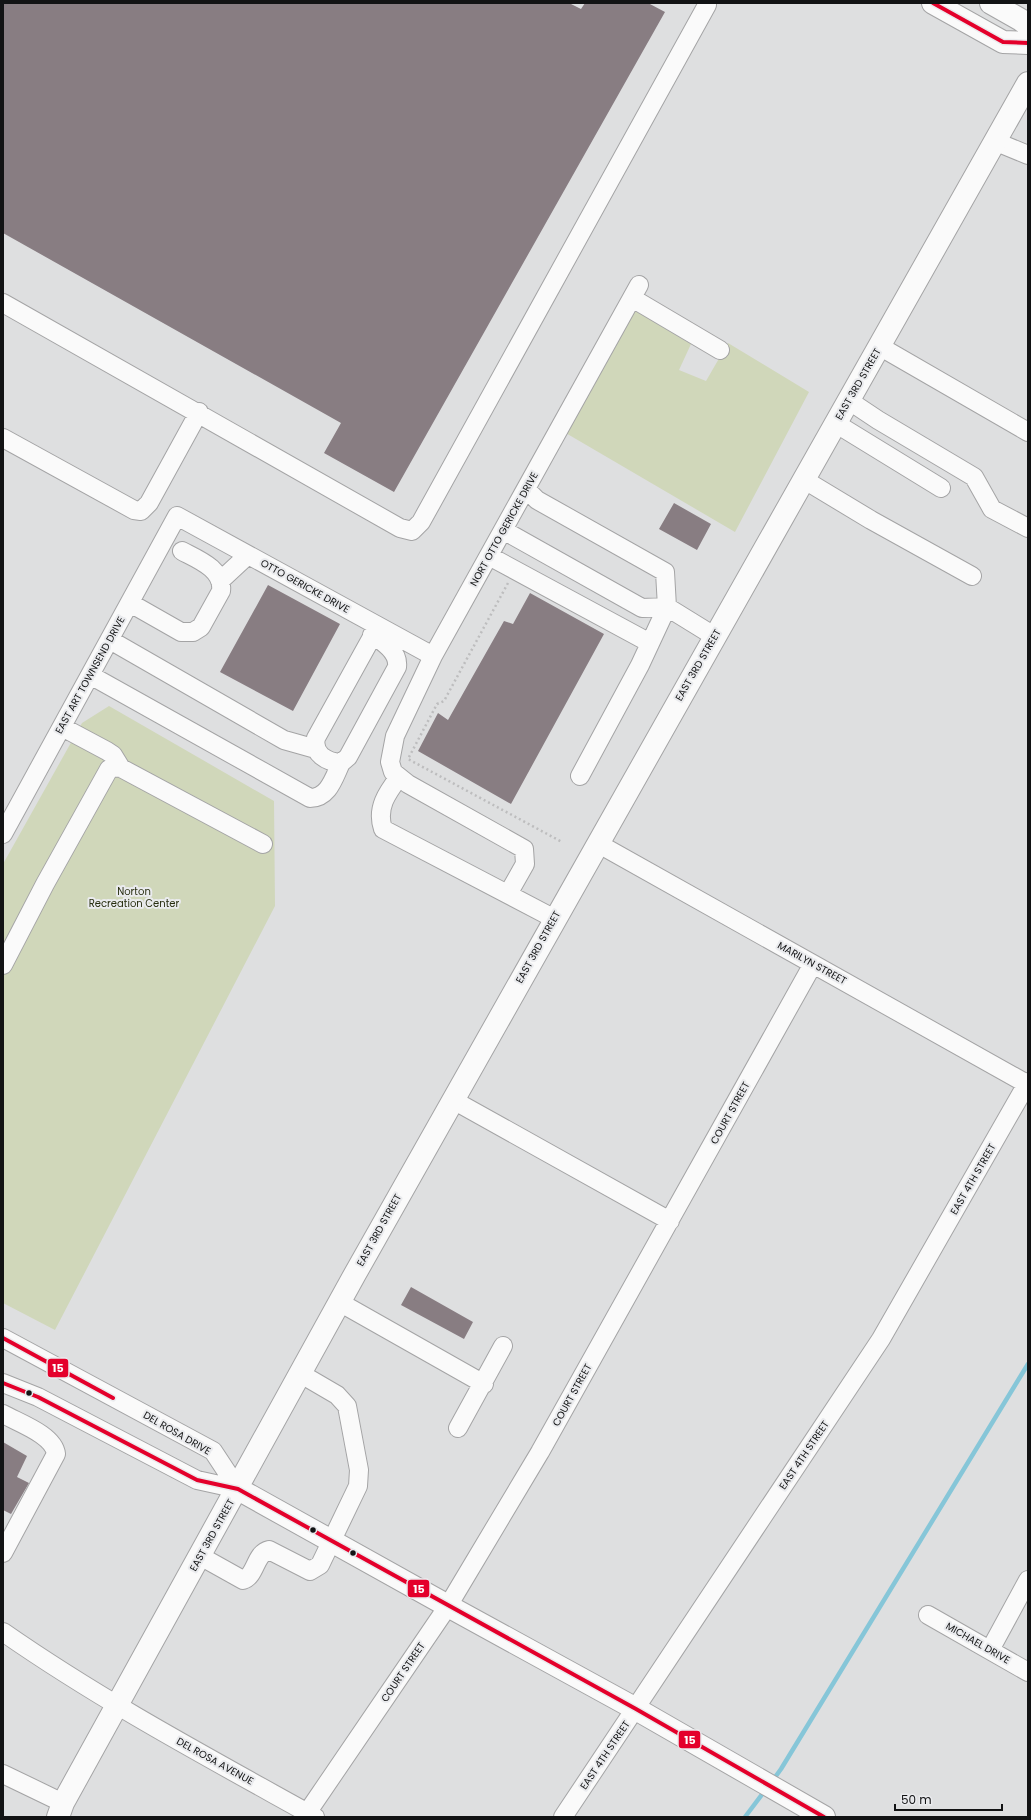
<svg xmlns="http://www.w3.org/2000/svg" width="1031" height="1820" font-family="Poppins,sans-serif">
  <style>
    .green { fill: #d0d7ba }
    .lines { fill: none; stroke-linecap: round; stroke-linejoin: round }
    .stream { stroke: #86c6d8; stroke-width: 4.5 }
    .building { fill: #887d82 }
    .minor-casing { stroke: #a4a4a5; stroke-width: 20 }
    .major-casing { stroke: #a4a4a5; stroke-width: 24 }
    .path { stroke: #bdbdbe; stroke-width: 2.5; stroke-dasharray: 2 3; stroke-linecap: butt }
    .minor { stroke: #fafafa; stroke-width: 18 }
    .major { stroke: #fafafa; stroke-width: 22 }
    .bus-1-casing { stroke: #eaebee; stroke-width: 7 }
    .bus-1 { stroke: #e4002b; stroke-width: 4 }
    .bus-dot { fill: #121314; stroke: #eaebee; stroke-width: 1.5 }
    .labels { text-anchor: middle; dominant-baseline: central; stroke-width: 4; stroke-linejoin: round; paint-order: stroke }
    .street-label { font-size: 10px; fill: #121314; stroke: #eaebee }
    .park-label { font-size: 10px; fill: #282e10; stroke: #eaebee }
    .line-badge { stroke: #eaebee; stroke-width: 1.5 }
    .badge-label { font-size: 11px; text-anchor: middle; font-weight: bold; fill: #fff }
  </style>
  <rect width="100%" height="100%" fill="#dedfe0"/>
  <path class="green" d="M634,310L691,344L679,370L706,381L728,343L809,392L735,532L564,432Z
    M109,706L274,801L275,906L55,1330L3,1303V864L82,723Z"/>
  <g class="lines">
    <path class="stream" d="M773,1780L781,1769L1028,1364
      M745,1817L766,1789"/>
  </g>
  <path class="building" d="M3,3H569L581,9L585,3H648L665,12L394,492L324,453L341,423L3,233Z
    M674,503L711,524L697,550L659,529Z
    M268,585L340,624L293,711L220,672Z
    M530,593L604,634L511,804L418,751L438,713L448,720L504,621L513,624Z
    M411,1287L473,1322L464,1339L401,1305Z
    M3,1442L27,1456L17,1477L29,1483L11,1514L3,1510Z"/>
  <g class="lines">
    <g class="minor-casing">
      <path id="minor" d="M994,141L1028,155
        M632,298L720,350
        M3,303L400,528L412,531L421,522L707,5V3
        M879,346L1028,432
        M848,400L878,420L974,477L992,509L1028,528
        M835,423L941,488
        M3,438L134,510L141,511L149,503L199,412
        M803,479L871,520L972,576
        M526,489L537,500L665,572L667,607L714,636
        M503,530L642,608L667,607L640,665L580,776
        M489,556L650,643
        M220,581L248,555
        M130,603L181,632H193L201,627L221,591C224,569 197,559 182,551
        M372,635C384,642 399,652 397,667L348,757L341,763C327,762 312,754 316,738L378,626
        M110,640L284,740L316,749
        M90,675L310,798C329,798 334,777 341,763
        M62,727L107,751L113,755L121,768
        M399,777C387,793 376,808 383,829L555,919
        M3,834L177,516L433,656
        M597,843L1027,1084
        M508,894L525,864L524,849L408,784L393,772L390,762L395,736L433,656L639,285
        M3,965L45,884L109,769L113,767L121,768L263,844
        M453,1100L670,1221
        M339,1302L484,1384
        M3,1338L213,1451L238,1489
        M3,1383L38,1397L197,1480L238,1489
        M3,1414C19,1423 54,1435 56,1454L3,1553
        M458,1428L503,1346
        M200,1556L243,1580C256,1576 255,1553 269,1550L310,1571L320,1565L358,1486L359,1470L347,1406L337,1395L301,1374
        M928,1615L1028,1672
        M3,1632C102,1701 209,1758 315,1817
        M990,1650L1028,1580
        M3,1774L63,1803
        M307,1813L448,1606L540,1452L813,964
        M563,1817L881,1339L1028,1082"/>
    </g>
    <g class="major-casing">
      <path id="major" d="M933,3L1003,42L1028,43
        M991,3L1021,20L1028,25
        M238,1489L448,1606L636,1709L824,1817
        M58,1817L63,1803C159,1626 259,1451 355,1274L1028,83"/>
    </g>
    <path class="path" d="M508,583L444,701L437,704L408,759L562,842"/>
    <use href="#minor" class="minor"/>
    <use href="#major" class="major"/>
    <g class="bus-1-casing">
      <path id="bus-1" d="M933,3L1003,42L1028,43
        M3,1338L113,1398
        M3,1383L38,1397L197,1480L238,1489L636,1709L824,1817"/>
    </g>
    <use href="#bus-1" class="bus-1"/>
  </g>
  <g class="bus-dot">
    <circle cx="29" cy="1393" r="3.5"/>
    <circle cx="313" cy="1530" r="3.5"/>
    <circle cx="353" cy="1553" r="3.5"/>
  </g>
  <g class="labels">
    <g class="street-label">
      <text transform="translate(858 384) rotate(-60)">EAST 3RD STREET</text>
      <text transform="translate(504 529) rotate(-61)">NORT OTTO GERICKE DRIVE</text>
      <text transform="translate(305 586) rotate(29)">OTTO GERICKE DRIVE</text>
      <text transform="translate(698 665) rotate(-60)">EAST 3RD STREET</text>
      <text transform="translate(90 675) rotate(-61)">EAST ART TOWNSEND DRIVE</text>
      <text transform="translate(538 947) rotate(-61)">EAST 3RD STREET</text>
      <text transform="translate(812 963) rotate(29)">MARILYN STREET</text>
      <text transform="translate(730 1113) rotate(-61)">COURT STREET</text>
      <text transform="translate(973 1179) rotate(-60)">EAST 4TH STREET</text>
      <text transform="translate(379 1230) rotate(-61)">EAST 3RD STREET</text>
      <text transform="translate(572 1395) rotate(-61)">COURT STREET</text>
      <text transform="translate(177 1433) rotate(30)">DEL ROSA DRIVE</text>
      <text transform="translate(804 1455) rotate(-56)">EAST 4TH STREET</text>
      <text transform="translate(212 1535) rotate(-61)">EAST 3RD STREET</text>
      <text transform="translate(978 1643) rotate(30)">MICHAEL DRIVE</text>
      <text transform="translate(403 1672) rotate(-56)">COURT STREET</text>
      <text transform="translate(605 1755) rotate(-56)">EAST 4TH STREET</text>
      <text transform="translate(215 1761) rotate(29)">DEL ROSA AVENUE</text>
    </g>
    <g class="park-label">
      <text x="134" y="891">Norton<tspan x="134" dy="12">Recreation Center</tspan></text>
    </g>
  </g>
  <g class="line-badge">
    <rect x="47" y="1358" width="22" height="20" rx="4" fill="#e4002b"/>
    <rect x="407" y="1579" width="23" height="19" rx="4" fill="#e4002b"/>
    <rect x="678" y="1730" width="23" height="19" rx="4" fill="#e4002b"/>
  </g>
  <g class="badge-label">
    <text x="58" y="1372">15</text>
    <text x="419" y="1593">15</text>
    <text x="690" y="1744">15</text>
  </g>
  <rect width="1031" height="1820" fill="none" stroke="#121314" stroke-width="8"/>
  <path d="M895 1804v6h107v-6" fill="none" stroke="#121314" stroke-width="2"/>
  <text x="901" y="1804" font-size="12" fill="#121314" stroke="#eaebee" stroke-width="3" paint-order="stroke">50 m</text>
</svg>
